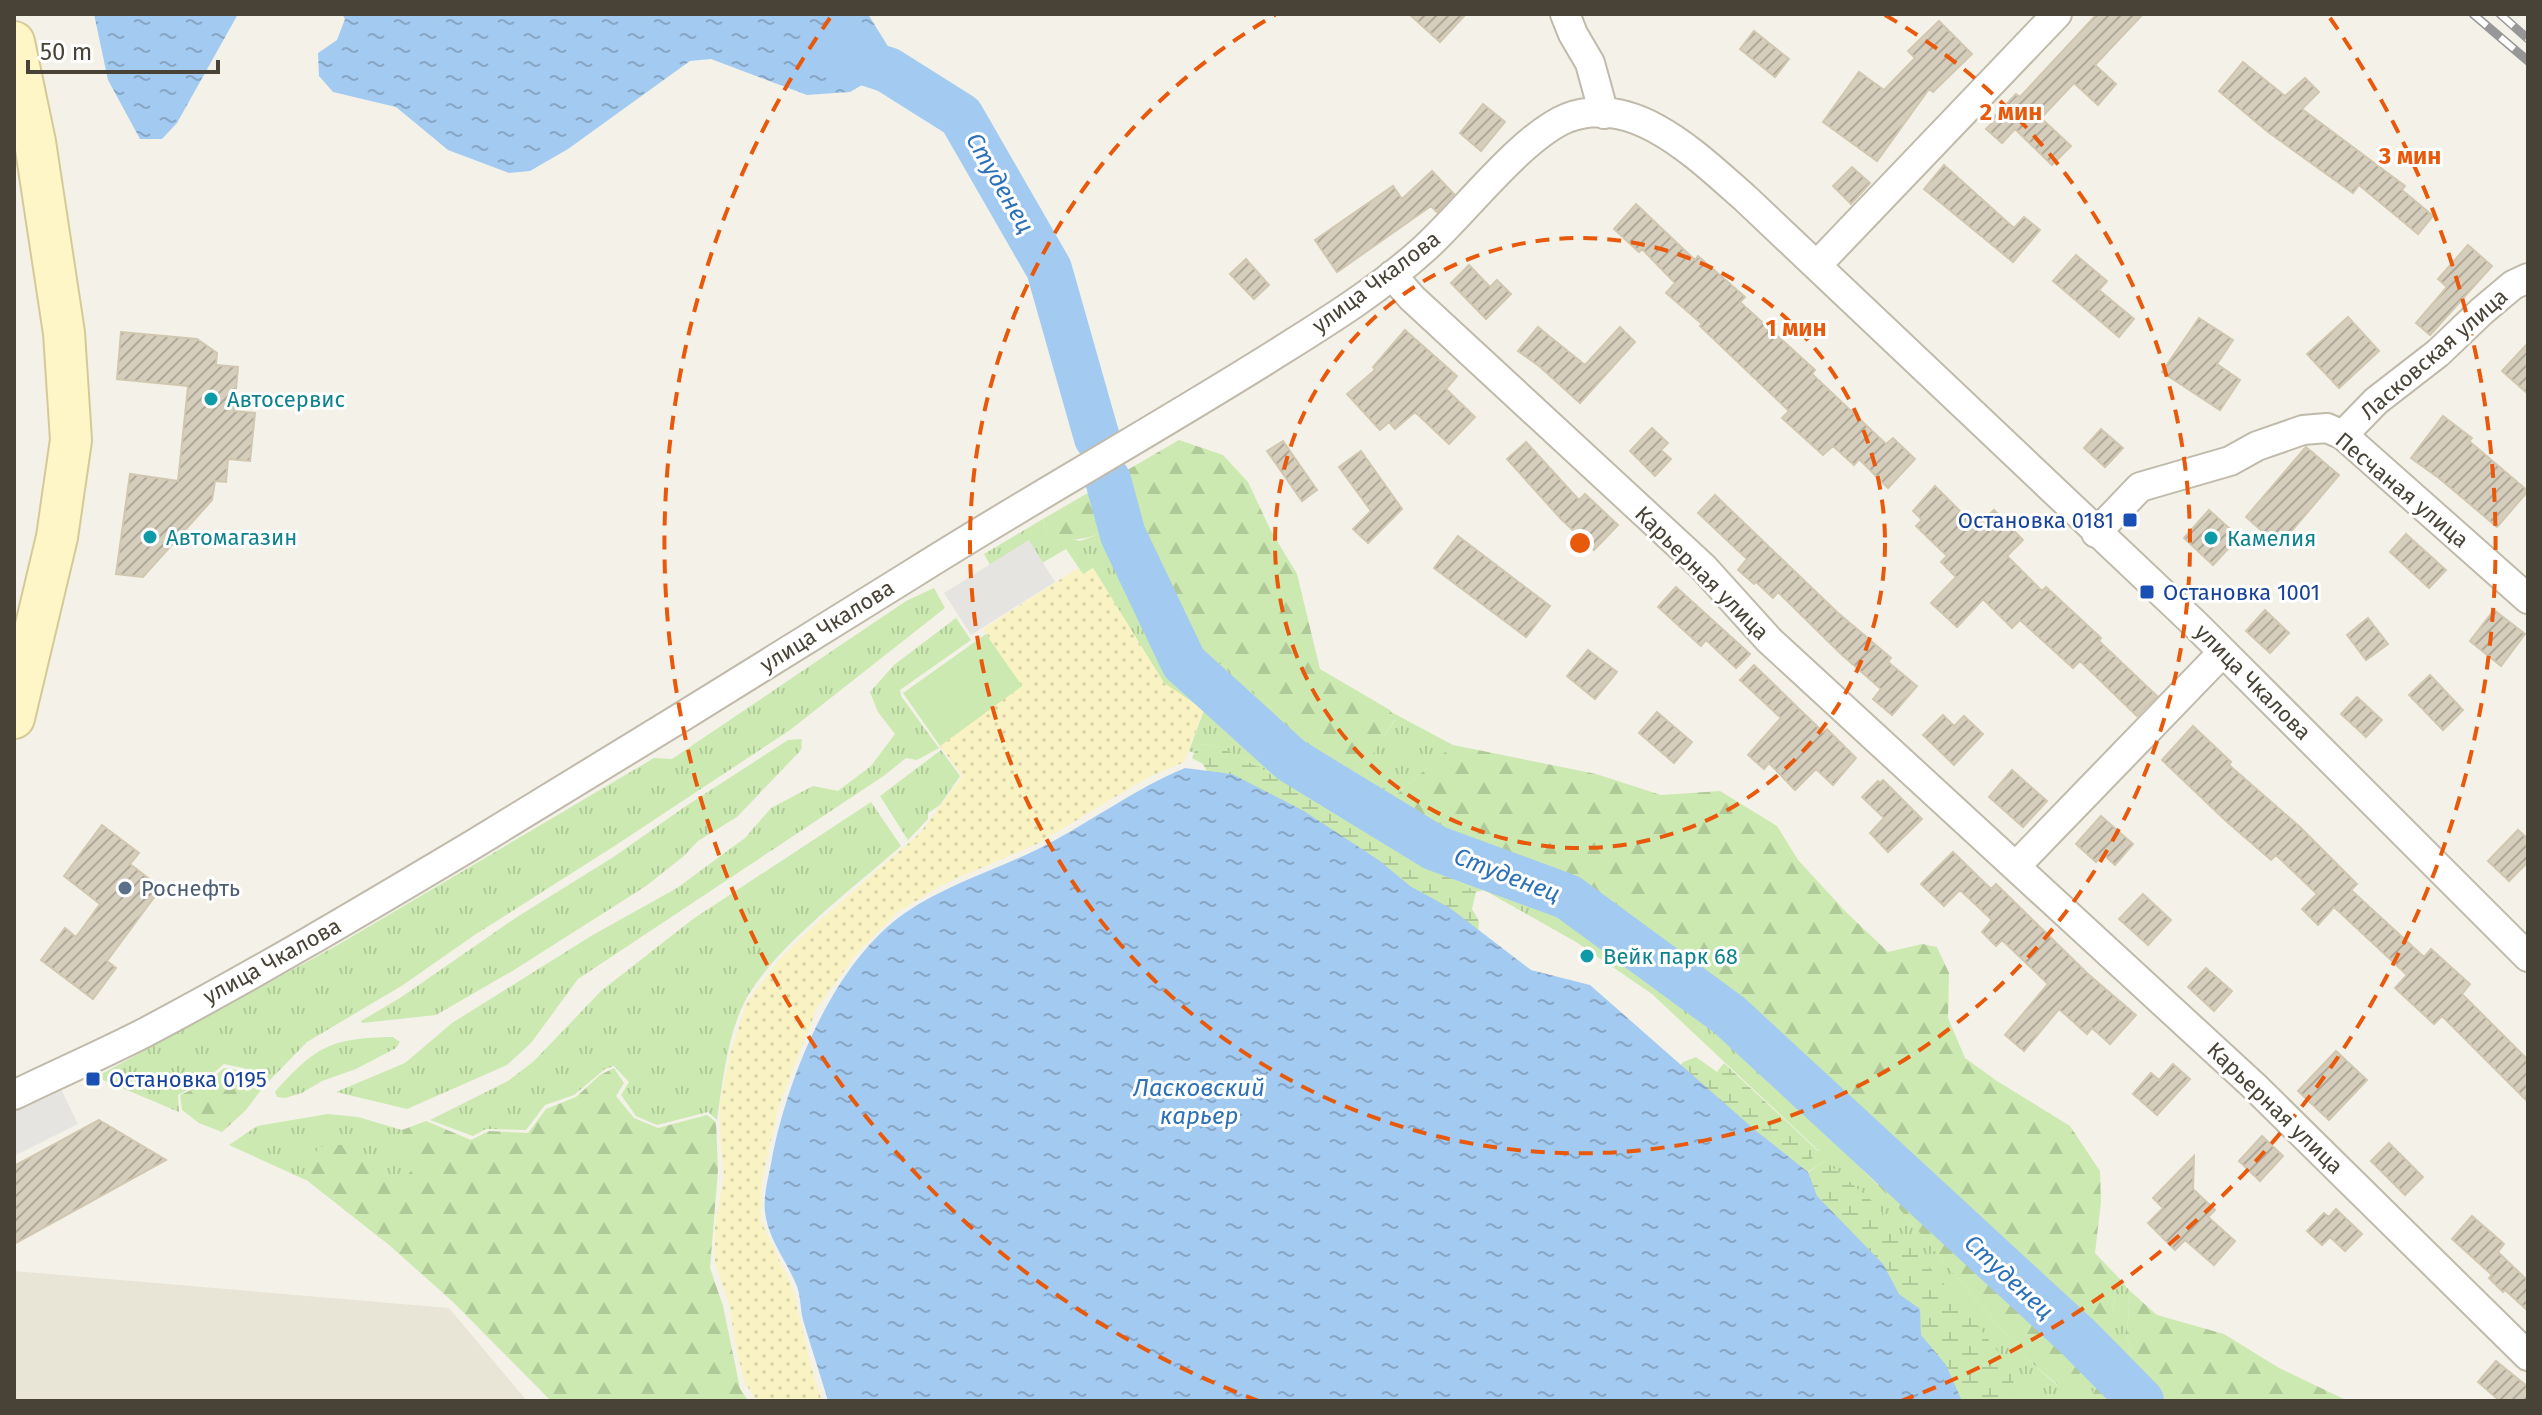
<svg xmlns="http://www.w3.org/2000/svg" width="2542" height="1415" font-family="'Fira Sans',sans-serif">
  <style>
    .residential { fill: #e8e4d6 }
    .grass { fill: url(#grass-tufts) }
    .forest { fill: url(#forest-firs) }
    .wetland { fill: url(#wetland-marsh) }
    .sand { fill: url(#sand-dots) }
    .pitch { fill: #cbe9b0 }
    .parking { fill: #e5e4e0 }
    .water { fill: url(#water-ripples) }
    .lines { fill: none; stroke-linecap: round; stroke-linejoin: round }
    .river { stroke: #a3cbf2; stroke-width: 46 }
    .building { fill: url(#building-hatch); stroke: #d1c7b0; stroke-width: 2 }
    .minor-casing { stroke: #c0baaa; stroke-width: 32 }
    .secondary-casing { stroke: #d5ca97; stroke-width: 44 }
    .minor { stroke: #fff; stroke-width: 28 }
    .secondary { stroke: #fff6c7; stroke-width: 40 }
    .rail-casing { stroke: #979797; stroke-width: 9 }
    .rail { stroke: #fff; stroke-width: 6; stroke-dasharray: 18; stroke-linecap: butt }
    .ring { fill: none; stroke: #e8590c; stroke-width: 4; stroke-dasharray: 14 10 }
    .culture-dot { fill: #0f9aa8; stroke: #fff; stroke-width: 3 }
    .transit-dot { fill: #1a4fb4; stroke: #fff; stroke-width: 3 }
    .service-dot { fill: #5c6f8a; stroke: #fff; stroke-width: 3 }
    .labels { text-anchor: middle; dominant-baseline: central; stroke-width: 6; stroke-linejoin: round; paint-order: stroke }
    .street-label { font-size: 22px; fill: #484336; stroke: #fff }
    .culture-label { font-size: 22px; fill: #0d838f; stroke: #fff; text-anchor: start }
    .transit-label { font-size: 22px; fill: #164399; stroke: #fff; text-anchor: start }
    .service-label { font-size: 22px; fill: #4e5e75; stroke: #fff; text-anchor: start }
    .water-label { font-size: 24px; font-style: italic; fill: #2c71b7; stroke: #fff }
    .centre { fill: #e8590c; stroke: #fff; stroke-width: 4 }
    .ring-label { font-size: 24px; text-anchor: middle; font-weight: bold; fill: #e8590c; stroke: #fff; stroke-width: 6; stroke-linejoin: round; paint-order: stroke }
  </style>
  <defs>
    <pattern id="grass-tufts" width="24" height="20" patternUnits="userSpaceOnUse" patternTransform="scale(2)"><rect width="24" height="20" fill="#cbe9b0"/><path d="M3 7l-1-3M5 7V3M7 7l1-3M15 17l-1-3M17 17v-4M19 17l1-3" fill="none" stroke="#b0c998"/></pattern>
    <pattern id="forest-firs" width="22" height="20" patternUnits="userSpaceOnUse" patternTransform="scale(2)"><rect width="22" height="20" fill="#cbe9b0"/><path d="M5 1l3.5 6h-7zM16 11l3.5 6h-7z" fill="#b0c998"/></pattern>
    <pattern id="wetland-marsh" width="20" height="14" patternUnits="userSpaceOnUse" patternTransform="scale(2)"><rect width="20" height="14" fill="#cbe9b0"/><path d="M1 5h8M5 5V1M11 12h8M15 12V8" fill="none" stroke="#b0c998"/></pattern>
    <pattern id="sand-dots" width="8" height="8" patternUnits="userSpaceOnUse" patternTransform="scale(2)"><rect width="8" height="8" fill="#f9f2c3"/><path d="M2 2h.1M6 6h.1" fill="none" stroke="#d7d1a8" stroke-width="1.8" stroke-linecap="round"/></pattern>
    <pattern id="water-ripples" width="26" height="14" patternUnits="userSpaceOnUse" patternTransform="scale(2)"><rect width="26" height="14" fill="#a3cbf2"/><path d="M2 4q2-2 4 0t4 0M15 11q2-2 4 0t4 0" fill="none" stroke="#87a6c5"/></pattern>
    <pattern id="building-hatch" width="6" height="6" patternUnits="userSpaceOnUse" patternTransform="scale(2)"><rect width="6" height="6" fill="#d6cebd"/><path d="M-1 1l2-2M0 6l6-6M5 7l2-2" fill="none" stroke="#b0a99a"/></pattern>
  </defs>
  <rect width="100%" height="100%" fill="#f4f2e8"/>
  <path class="residential" d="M14,1271L449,1308L527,1401H14Z"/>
  <path class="grass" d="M1043,519L1046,533L1080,541L1100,534L1172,673L1195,657L1224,665L1268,704L1287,727L1293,748L1506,885L1613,947L1678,996L1825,1131L1891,1199L2025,1357L2057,1385L2111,1356L2112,1315L2118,1277L2130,1291L2127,1335L2133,1365L2095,1388L2089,1401H2009L2011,1399L1825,1161L1808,1172L1802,1167L1819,1151L1652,994L1576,942L1484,890L1476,892L1388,838L1221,747L1198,744L1194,753L1189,751L1204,710L1164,683L1093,568L1083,574L1066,549L1042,563L1028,541L990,565L984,554Z
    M934,588L945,608L790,730L616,845L476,934L403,985L307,1042L267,1083L257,1071L224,1064L204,1081L178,1095L179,1112L96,1077L336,946L654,758L672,759L906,601Z
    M956,618L971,640L900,690L901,696L939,748L917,760L906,758L885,775L578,979L531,1043L507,1065L407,1109L336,1092L405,1063L452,1023L591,936L677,888L745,838L771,808L813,786L838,791L871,766L895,734L878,712L870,692L894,665Z
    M1391,712L1453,745L1393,798L1356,779L1395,720Z
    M802,739L801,750L737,817L698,841L684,856L646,886L514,970L436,1015L362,1023L361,1021L400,998L517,917L615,856L683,808L788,740Z
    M941,750L960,776L940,805L928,813V819L908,840L880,796Z
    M871,802L901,846C856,886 773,948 745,1001C727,1036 723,1080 717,1120L708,1112L657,1125L636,1116L621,1095L629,1082L614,1066L605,1069L574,1095L545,1105L526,1130L486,1129L473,1136L430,1120L508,1081L534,1061L601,991L693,919Z
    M393,1037L400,1042L396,1048L356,1069L322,1081L302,1093L285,1098L277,1097L275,1092C316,1046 331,1038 393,1037Z
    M328,1114L358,1117L402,1130L441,1205L388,1244L308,1181L229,1145L257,1126Z"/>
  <path class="forest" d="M1179,440L1223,455L1248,482L1271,531L1297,574L1320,669L1390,710L1395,719L1357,780L1393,798L1453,745L1596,774L1661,795L1720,791L1777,826L1798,860L1846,912L1888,952L1922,944L1937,947L1949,973L1948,1018L1965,1058L1997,1081L2070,1126L2100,1171L2101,1202L2095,1253L2118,1277L2112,1315V1356L2058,1385L2025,1357L1891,1199L1826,1131L1678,996L1613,947L1506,885L1293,748L1287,727L1268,704L1224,665L1195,657L1172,673L1154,644L1100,534C1080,540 1066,543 1046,533L1043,519Z
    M224,1068L255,1073L265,1085L245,1111L222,1132L199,1123L182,1110L180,1095L207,1083Z
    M614,1068L624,1083L616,1096L634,1118L658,1128L707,1115L716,1122L718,1170L710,1268L723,1306L740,1388L748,1401H551L453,1302L388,1244L308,1181L318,1147L350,1144L372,1163L401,1181L412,1170L402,1130L426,1121L471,1140L489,1131L528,1133L546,1109L576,1097L600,1075Z
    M2130,1291L2157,1315L2224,1334L2279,1368L2348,1401H2089L2095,1388L2133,1365L2127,1335Z"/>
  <path class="wetland" d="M1198,744L1221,747L1388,838L1476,892L1472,909L1479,921L1477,944L1212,780L1203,764L1192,758Z
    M1696,1057L1717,1072L1724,1063L1819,1152L1800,1169L1670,1078L1683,1062Z
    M1825,1161L1871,1200L1950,1291L2011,1368L2014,1386L2009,1401H1914L1796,1181Z"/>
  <path class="sand" d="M1078,568L1083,574L1093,568L1164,683L1204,710L1184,762L1145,779L1037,844L946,883L899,911L858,952L817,1008L779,1105L762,1180L761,1221L793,1289L811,1366L822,1401H757L745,1383L735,1345L730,1307L715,1263V1226L724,1175L720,1138V1105L730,1054L747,1002L779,960L818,922L920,833L963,776L940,746L1021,686L983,629Z"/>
  <path class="pitch" d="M986,634L1022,686L940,746L903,693Z"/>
  <path class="parking" d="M1029,540L1055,582L971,635L944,593Z
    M60,1087L78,1124L14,1156V1110Z"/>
  <path class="water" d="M94,14H238L177,123L162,139H140L108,80Z
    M342,14H868L889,48L888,70L850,92L807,95L711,59L690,61L568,149L530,171L509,173L448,150L396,107L333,92L319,76L318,53L337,40L345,19Z
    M1185,768L1232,774L1304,811L1380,861L1410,886L1450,908L1531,970L1590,985L1755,1130L1808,1172L1817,1196L1883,1264L1899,1294L1920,1309L1921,1335L1946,1365L1962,1401H828C820,1374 811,1347 803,1320C800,1308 801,1295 796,1284C786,1260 768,1239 765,1212C763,1194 769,1176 772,1158C788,1076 834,962 905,913C946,885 993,871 1036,850C1087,825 1132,790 1185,768Z"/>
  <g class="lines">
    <path class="river" d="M830,51L888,70L961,116L1049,269L1097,438
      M1108,480L1123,535L1184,663L1291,760L1435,848L1568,897L1729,1015L2079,1338L2141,1401"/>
  </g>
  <path class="building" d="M1409,14H1466L1440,42Z
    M2097,14H2143L2095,65L2116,84L2098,105L2074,83L2041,118L2071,146L2052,165L2015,129L2002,143L1986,129L1993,122L1991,120L2016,94L2020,97Z
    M1939,21L1972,54L1933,92L1929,89L1877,161L1823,122L1859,72L1884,90L1915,58L1908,51Z
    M1754,31L1789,59L1775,77L1740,49Z
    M2243,62L2285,96L2305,78L2319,92L2302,109L2405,186L2402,190L2433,216L2418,234L2359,185L2353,193L2268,132L2219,91Z
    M1483,104L1505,122L1481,151L1460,133Z
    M1944,165L2014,228L2024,217L2040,230L2013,262L1924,189Z
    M1852,167L1870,183L1851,204L1833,186Z
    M1432,171L1454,194L1437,212L1431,206L1337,272L1315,240L1393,186L1402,199Z
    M1636,204L1695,260L1698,256L1745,297L1740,302L1815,370L1812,374L1886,444L1893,438L1915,459L1888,488L1859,459L1854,465L1833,446L1823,455L1782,418L1789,411L1700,326L1702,324L1666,293L1675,283L1642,249L1639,252L1614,229Z
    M2468,245L2492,266L2430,335L2416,323L2447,287L2438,279Z
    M2076,255L2107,281L2099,290L2134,319L2119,337L2053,281Z
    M1246,259L1269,285L1254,299L1230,274Z
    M1469,265L1490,287L1497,280L1511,294L1486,319L1451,283Z
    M2348,317L2379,351L2339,388L2307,354Z
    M2199,318L2233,340L2217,364L2240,380L2220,410L2162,372Z
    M1538,327L1585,365L1620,327L1635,342L1580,403L1539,366L1518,351Z
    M1405,330L1457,376L1446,389L1475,417L1449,444L1415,412L1395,429L1389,422L1380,430L1347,394L1375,370L1373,367Z
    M121,332L197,339L217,353L216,365L238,367L234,411L255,413L250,461L228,459L226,482L215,481L212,500L143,577L116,574L130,474L178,481L188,386L117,379Z
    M2528,343V394L2502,371Z
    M2443,416L2472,438L2469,441L2528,491L2497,527L2440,479L2411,458Z
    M1652,428L1668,443L1661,450L1671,459L1655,476L1630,451Z
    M2101,429L2123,448L2105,467L2084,448Z
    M1283,441L1317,490L1302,501L1267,451Z
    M1526,442L1579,500L1585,494L1618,525L1594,550L1561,519L1507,459Z
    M2306,447L2339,475L2279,546L2246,517Z
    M1361,451L1402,509L1368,543L1353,529L1371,511L1339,467Z
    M1935,486L1976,527L1994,510L2023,540L2007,556L2042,591L2046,587L2101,638L2099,641L2157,696L2137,716L2080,661L2073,668L2020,620L2012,628L1983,599L1957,627L1931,603L1956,577L1941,562L1947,556L1916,526L1922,520L1913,511Z
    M1715,495L1837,612L1891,658L1888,662L1917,686L1892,715L1873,699L1881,689L1841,654L1778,592L1773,598L1756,582L1754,584L1738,570L1747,559L1698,513Z
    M2209,510L2239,537L2213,565L2184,538Z
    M2406,534L2446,570L2429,588L2390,552Z
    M1458,536L1550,606L1526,637L1434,568Z
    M1676,587L1750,654L1736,668L1706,640L1701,646L1658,607Z
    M2265,610L2289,633L2270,653L2246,631Z
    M2494,610L2525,634L2501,666L2470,641Z
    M2368,618L2388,644L2366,660L2347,635Z
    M1588,650L1617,672L1595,699L1567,676Z
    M1754,665L1823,732L1827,729L1856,758L1833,785L1816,769L1795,790L1769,763L1764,769L1748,755L1781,718L1740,680Z
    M2430,675L2463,710L2443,730L2409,695Z
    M2357,697L2382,720L2366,737L2341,714Z
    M1657,712L1692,742L1674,763L1639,733Z
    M1943,715L1954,726L1964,716L1983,734L1954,765L1923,735Z
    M2193,726L2231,762L2229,765L2300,827L2357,884L2351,890L2424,957L2431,949L2470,984L2462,994L2528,1060V1102L2442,1016L2434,1024L2395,988L2407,975L2334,907L2318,925L2302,909L2317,894L2276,855L2271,860L2226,821L2162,760Z
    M2012,770L2047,801L2023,827L1989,797Z
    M1883,780L1922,819L1888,852L1870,833L1884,818L1862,797L1878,781L1880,783Z
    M2101,816L2133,844L2115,865L2103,854L2096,862L2076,844Z
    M102,825L139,853L130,864L161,888L107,961L116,968L93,999L41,960L65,928L76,937L100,904L64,876Z
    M2518,830L2528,839V862L2509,881L2488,861Z
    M1953,852L1991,889L1996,884L2088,974L2136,1015L2110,1044L2092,1028L2087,1034L2059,1009L2024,1051L2005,1035L2048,984L2002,940L1996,946L1982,932L1992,920L1960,890L1944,906L1921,884Z
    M2143,894L2171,920L2148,945L2119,919Z
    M2206,968L2232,991L2214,1011L2188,987Z
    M2336,1051L2367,1080L2329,1120L2298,1091Z
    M2173,1064L2190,1079L2157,1115L2133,1094L2151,1073L2159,1080Z
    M99,1120L166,1160L14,1244V1166Z
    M2262,1136L2283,1156L2260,1181L2239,1161Z
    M2389,1143L2423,1177L2405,1195L2371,1161Z
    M2194,1156L2193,1189L2215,1210L2208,1217L2235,1241L2214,1265L2185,1240L2175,1250L2148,1223L2163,1208L2153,1198Z
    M2336,1209L2362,1234L2345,1251L2330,1237L2322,1245L2307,1231L2324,1213L2329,1217Z
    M2472,1216L2504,1244L2498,1252L2528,1281V1311L2505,1290L2503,1292L2489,1278L2492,1275L2452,1239Z
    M2496,1361L2528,1387V1401H2500L2478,1382Z"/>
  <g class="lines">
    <g class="minor-casing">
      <path id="minor" d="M1565,14L1573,34L1590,63L1604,114
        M1817,265L2057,14
        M1392,275L1412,298L1703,567L1769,640L2254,1086L2528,1356
        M2343,435L2376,401L2438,353L2482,311L2513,285L2528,278
        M2096,533L2140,487L2230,461L2257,446L2303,430L2327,428L2343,435L2528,599
        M2016,866L2223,652
        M14,1095C57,1074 101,1055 144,1033C256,974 365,909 474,844C621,755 766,665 912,574C1034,497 1160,427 1282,350C1330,320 1381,288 1424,249C1464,213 1521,137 1567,118C1635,92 1699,158 1745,198L2195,624L2528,957"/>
    </g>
    <g class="secondary-casing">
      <path id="secondary" d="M14,42L35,142L64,333L71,440L57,537L14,718"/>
    </g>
    <use href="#minor" class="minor"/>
    <use href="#secondary" class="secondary"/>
    <g class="rail-casing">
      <path id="rail" d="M2473,14L2528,61
        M2500,14L2528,39"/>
    </g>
    <use href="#rail" class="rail"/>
  </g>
  <g class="ring">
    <circle cx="1580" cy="543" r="305"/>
    <path d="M1885 15A610 610 0 1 1 1275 15"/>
    <path d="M1259 1401A916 916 0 0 1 830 18M2330 18A916 916 0 0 1 1901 1401"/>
  </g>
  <g class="culture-dot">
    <circle cx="211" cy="399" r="8"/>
    <circle cx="150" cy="537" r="8"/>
    <circle cx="2211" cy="538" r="8"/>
    <circle cx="1587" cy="956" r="8"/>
  </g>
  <g class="transit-dot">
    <rect x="2122" y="512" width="16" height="16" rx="4"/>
    <rect x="2139" y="584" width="16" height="16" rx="4"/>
    <rect x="85" y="1071" width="16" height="16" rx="4"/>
  </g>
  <circle class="service-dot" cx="125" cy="888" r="8"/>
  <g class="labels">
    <g class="street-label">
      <text transform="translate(1376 282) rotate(-37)">улица Чкалова</text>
      <text transform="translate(2434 354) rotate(-41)">Ласковская улица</text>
      <text transform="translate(2402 490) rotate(40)">Песчаная улица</text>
      <text transform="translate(1702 573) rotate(45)">Карьерная улица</text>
      <text transform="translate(827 626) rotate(-32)">улица Чкалова</text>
      <text transform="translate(2253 682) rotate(45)">улица Чкалова</text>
      <text transform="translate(272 961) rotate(-29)">улица Чкалова</text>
      <text transform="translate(2275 1108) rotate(44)">Карьерная улица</text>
    </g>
    <g class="culture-label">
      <text x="227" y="399">Автосервис</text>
      <text x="166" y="537">Автомагазин</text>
      <text x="2227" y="538">Камелия</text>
      <text x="1603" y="956">Вейк парк 68</text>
    </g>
    <g class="transit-label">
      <text x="2114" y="520" text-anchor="end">Остановка 0181</text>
      <text x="2163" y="592">Остановка 1001</text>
      <text x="109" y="1079">Остановка 0195</text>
    </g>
    <g class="service-label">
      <text x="141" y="888">Роснефть</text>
    </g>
    <g class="water-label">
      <text transform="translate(1000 183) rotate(60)">Студенец</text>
      <text transform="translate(1507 875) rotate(21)">Студенец</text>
      <text x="1199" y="1088">Ласковский<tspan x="1199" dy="28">карьер</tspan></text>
      <text transform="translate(2009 1277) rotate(43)">Студенец</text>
    </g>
  </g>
  <circle cx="1580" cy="543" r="12" class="centre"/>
  <g class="ring-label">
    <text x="2011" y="120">2 мин</text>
    <text x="2410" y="164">3 мин</text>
    <text x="1796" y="336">1 мин</text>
  </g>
  <rect width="2542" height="1415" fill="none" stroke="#484336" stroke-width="32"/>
  <path d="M28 60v12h190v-12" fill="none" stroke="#484336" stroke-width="4"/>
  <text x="40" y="60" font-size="24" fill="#484336" stroke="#ffffff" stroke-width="6" paint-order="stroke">50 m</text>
</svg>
